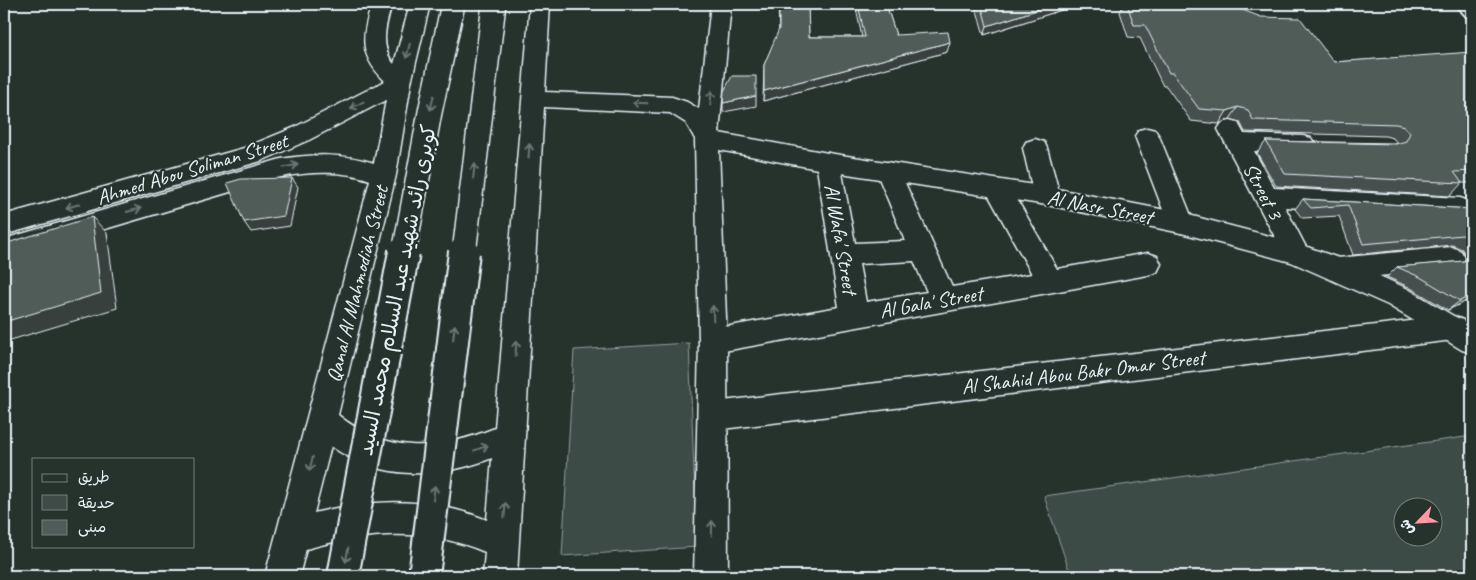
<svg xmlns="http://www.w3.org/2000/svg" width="1476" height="580" font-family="Caveat,'Playpen Sans Arabic',sans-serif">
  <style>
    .green { fill: #3e4b47; stroke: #939ea0; fill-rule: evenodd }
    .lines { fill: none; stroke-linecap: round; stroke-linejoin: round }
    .lane-casing { stroke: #e8f1f8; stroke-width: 4 }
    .street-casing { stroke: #e8f1f8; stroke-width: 3 }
    .secondary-casing { stroke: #e8f1f8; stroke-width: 3 }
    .lane { fill: #26332d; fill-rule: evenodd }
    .street { fill: #26332d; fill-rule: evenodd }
    .secondary { fill: #26332d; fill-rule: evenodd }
    .secondary-bridge-far1-casing { stroke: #e8f1f8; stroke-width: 26; stroke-linecap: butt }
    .secondary-bridge-casing { stroke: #e8f1f8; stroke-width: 34; stroke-linecap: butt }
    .secondary-bridge-far1 { stroke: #26332d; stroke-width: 23 }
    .secondary-bridge { stroke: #26332d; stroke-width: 30 }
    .wall { fill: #454f4d; stroke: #e8f1f8 }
    .shaded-wall { fill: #38403e; stroke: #e8f1f8 }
    .building { fill: #505c59; stroke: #e8f1f8 }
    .oneway { stroke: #6a7674 }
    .labels { text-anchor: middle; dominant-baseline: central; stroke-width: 4.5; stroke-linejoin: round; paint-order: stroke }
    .street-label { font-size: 21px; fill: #e8f1f8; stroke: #26332d }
  </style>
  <rect width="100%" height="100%" fill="#26332d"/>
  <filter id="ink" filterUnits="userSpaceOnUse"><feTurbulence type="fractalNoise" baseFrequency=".02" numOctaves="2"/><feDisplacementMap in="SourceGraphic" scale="10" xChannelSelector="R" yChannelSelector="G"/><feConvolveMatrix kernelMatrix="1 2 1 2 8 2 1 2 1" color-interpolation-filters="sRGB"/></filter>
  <g filter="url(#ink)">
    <path class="green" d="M689,343L697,547L562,556L574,350Z
      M1472,436V576H1071L1044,496ZM1404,508H1434V538H1404Z"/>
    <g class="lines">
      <g class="lane-casing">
        <path id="lane" d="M1455,4H1468L1472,8V19L1468,18Z"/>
      </g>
      <g class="street-casing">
        <path id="street" d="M1230,121L1238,123L1244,134L1303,136L1311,138L1315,144L1311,150L1303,152L1254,151L1274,188L1460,198L1469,201L1472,209L1469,215L1460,218L1285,207L1309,253L1305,260L1296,263L1287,260L1218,129L1222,123Z
          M1147,128L1155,130L1159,136L1194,223L1190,230L1181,233L1172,230L1168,223L1135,136L1139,130Z
          M1035,139L1044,142L1047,148L1060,196L1056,203L1047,205L1038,203L1034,196L1023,148L1026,142Z
          M828,153L837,156L840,162L855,243L905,241L876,171L879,165L888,162L897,165L952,287L1032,274L985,189L989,182L998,180L1007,182L1057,269L1148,253L1157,256L1161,264L1157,272L1148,275L713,353L703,350L699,341L703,332L713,329L839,307L816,162L819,156ZM914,261L927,292L866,302L859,264Z
          M1452,247L1461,251L1465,258L1461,265L1452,269L1337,280L1327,277L1324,269L1327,261L1337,258Z
          M1453,316L1463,320L1467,328L1463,336L1453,340L714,430L703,426L699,416L703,406L714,402Z"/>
      </g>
      <g class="secondary-casing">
        <path id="secondary" d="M372,4H392C386,24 379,46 394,64L410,4H430L411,83L396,175L338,415C388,455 438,451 495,428L530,4H550L545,92L672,97L687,102L699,109L711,4H731L719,133L828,153L1047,187L1181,213L1296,243L1347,261L1408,289L1472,327V353L1462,350L1388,305L1291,262L1181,233L1047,205L828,171L719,150L727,341L728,576H694L699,341L695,139L686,123L670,113L544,107L517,576H483L485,552C426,527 366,532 306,549L299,576H265L370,180C340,170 311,172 281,177L4,259V239L281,159C313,154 342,153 374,163L386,100L309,140L261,161L4,235V215L244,148L293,128L385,81C359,56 361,36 372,4ZM331,446C380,481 438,479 492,458L487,520C431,497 372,498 314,513Z"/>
      </g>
      <use href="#lane" class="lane"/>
      <use href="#street" class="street"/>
      <use href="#secondary" class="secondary"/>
      <g class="secondary-bridge-far1-casing">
        <path id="secondary-bridge-far1" d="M404,253L430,112L453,4
          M464,253L494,4"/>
      </g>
      <g class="secondary-bridge-casing">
        <path id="secondary-bridge" d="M343,576L404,252
          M424,576L464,252"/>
      </g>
      <use href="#secondary-bridge-far1" class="secondary-bridge-far1"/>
      <use href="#secondary-bridge" class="secondary-bridge"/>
    </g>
    <path class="wall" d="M778,4H808L809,37H862L855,4H886L896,35L947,52L763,101L764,65L779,31Z
      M975,4H1080L984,35Z
      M1124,4H1207L1334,62L1472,53V183H1462L1450,196L1276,186L1257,153L1266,141L1397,143L1393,138L1385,136L1245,132L1240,122L1230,119L1219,124L1191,121L1166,86H1163L1140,38L1128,37L1120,12Z
      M1303,199L1472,209V302H1464L1448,310L1409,287L1387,277L1397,267L1464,261L1467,259L1462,249L1452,245L1353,255L1339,216L1302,218L1295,209Z"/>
    <path class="shaded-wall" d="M1055,4H1080L984,35L987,26Z
      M950,42L947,52L763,101L764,91Z
      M756,96V106L723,112V103Z
      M1238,107L1230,119L1219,124L1227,111Z
      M292,178L298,187L290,226L251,232L244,222Z
      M92,217L107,233L117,308L4,342V322Z
      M1472,295V296L1464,302L1448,310L1460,301Z"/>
    <path class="building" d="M779,4H808L809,37H865L858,4H886L896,35L948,32L950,42L764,91V65L779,29Z
      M981,4H1055L987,26Z
      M1127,4H1207L1240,9L1261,17L1300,18L1334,62L1472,52V171L1454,172L1462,183L1285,174L1266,141L1396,144L1406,141L1410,133L1404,126L1396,124L1253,120L1248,110L1238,107L1227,111L1199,109L1173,73H1169L1145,25H1134Z
      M732,76H756V96L723,103L724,91Z
      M292,178L284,216L244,222L227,183L241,179Z
      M1303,199L1472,209V239L1463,235L1363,244L1348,205L1311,208Z
      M92,217L101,293L4,322V244Z
      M1472,257V295L1460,301L1420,277L1397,267L1464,261Z"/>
    <defs><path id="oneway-shaft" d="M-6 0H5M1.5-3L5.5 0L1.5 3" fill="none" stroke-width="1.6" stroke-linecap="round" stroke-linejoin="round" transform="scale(1.25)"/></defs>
    <g class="oneway">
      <use href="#oneway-shaft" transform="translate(408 51) rotate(104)"/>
      <use href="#oneway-shaft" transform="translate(711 98) rotate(-84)"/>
      <use href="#oneway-shaft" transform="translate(432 103) rotate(102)"/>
      <use href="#oneway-shaft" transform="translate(640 103) rotate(-178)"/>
      <use href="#oneway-shaft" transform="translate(357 105) rotate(153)"/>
      <use href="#oneway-shaft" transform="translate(529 151) rotate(-86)"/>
      <use href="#oneway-shaft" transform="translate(291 166) rotate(-12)"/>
      <use href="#oneway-shaft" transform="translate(474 171) rotate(-83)"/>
      <use href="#oneway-shaft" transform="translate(73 206) rotate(164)"/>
      <use href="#oneway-shaft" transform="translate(134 210) rotate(-16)"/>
      <use href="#oneway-shaft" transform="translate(713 313) rotate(-92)"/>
      <use href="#oneway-shaft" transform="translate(454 332) rotate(-83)"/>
      <use href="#oneway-shaft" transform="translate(516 348) rotate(-86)"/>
      <use href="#oneway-shaft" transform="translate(481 448) rotate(-20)"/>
      <use href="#oneway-shaft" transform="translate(311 464) rotate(104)"/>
      <use href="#oneway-shaft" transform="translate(434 493) rotate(-83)"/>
      <use href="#oneway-shaft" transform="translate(505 510) rotate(-86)"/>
      <use href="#oneway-shaft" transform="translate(712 528) rotate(-89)"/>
      <use href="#oneway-shaft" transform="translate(347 555) rotate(100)"/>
    </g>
  </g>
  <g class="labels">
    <g class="street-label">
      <text transform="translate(192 169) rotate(-17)">Ahmed Abou Soliman Street</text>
      <text transform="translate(1263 191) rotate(62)">Street 3</text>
      <text transform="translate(1100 207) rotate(11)">Al Nasr Street</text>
      <text transform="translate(841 239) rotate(80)">Al Wafa' Street</text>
      <text transform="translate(357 284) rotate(-76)">Qanal Al Mahmodiah Street</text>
      <text transform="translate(397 290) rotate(-79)">كوبرى رائد شهيد عبد السلام محمد السيد</text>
      <text transform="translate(931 302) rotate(-10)">Al Gala' Street</text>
      <text transform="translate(1083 372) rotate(-7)">Al Shahid Abou Bakr Omar Street</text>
    </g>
  </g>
  <rect width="1476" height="580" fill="none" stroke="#26332d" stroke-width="20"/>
  <rect x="10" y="10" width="1456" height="560" fill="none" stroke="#e8f1f8" stroke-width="2" filter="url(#ink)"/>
  <rect x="32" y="458" width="162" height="90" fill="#26332d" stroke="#747f7e"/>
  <rect x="42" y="474" width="25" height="8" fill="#26332d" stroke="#747f7e"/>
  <text x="78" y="482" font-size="15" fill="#e8f1f8">طريق</text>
  <rect x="42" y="495" width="25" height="15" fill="#3e4b47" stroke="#747f7e"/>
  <text x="78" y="508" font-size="15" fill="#e8f1f8">حديقة</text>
  <rect x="42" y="520" width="25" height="15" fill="#505c59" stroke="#747f7e"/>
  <text x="78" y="532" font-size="15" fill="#e8f1f8">مبنى</text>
  <g transform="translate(1418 522) rotate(245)"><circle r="24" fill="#26332d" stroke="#747f7e"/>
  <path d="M0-4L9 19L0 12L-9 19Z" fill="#ff9aa2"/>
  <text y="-8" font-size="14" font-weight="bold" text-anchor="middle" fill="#e8f1f8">ش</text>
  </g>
</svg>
